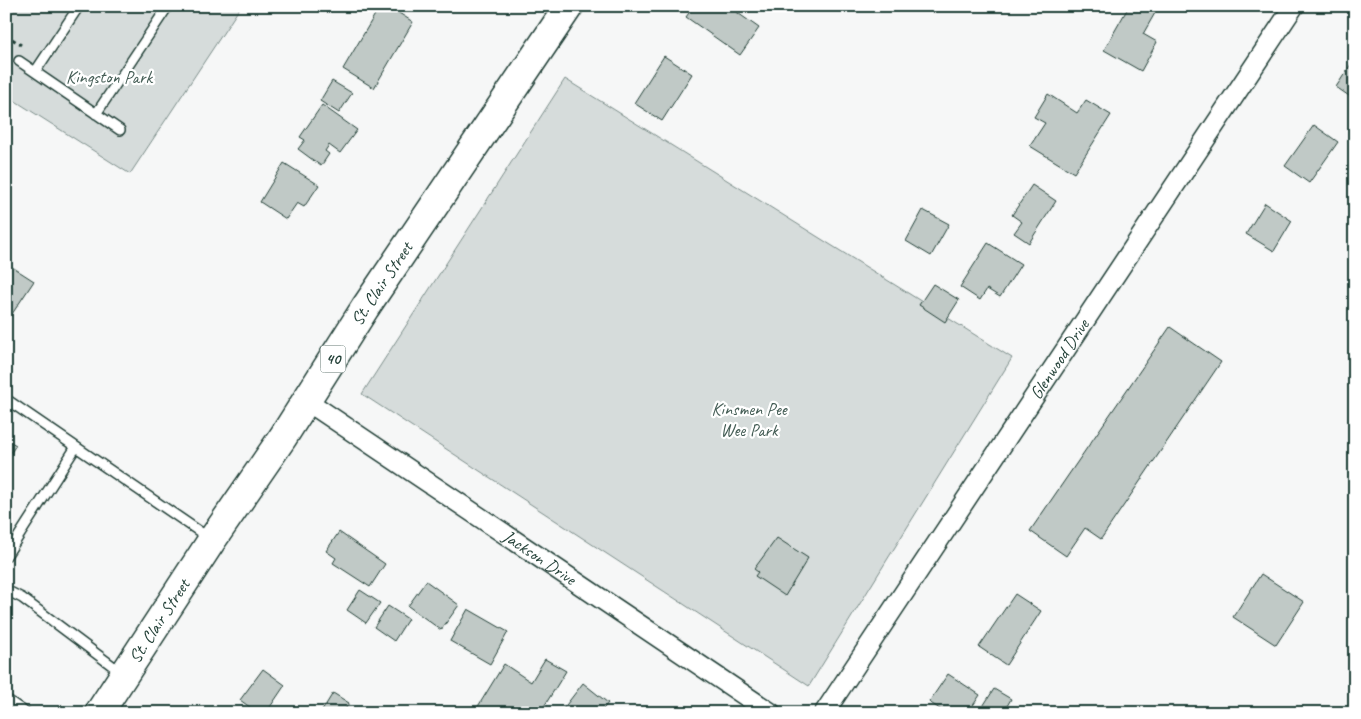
<svg xmlns="http://www.w3.org/2000/svg" width="1361" height="719" font-family="Caveat,sans-serif">
  <style>
    .green { fill: #d6dcdb; stroke: #7a8c88 }
    .building { fill: #c0c9c6; stroke: #1f3d34 }
    .lines { fill: none; stroke-linecap: round; stroke-linejoin: round }
    .lane-casing { stroke: #1f3d34; stroke-width: 12 }
    .street-casing { stroke: #1f3d34; stroke-width: 22 }
    .primary-casing { stroke: #1f3d34; stroke-width: 31 }
    .path { stroke: #1f3d34; stroke-width: 3; stroke-dasharray: 4 4; stroke-linecap: butt }
    .lane { stroke: #fff; stroke-width: 9 }
    .street { stroke: #fff; stroke-width: 19 }
    .primary { stroke: #fff; stroke-width: 28 }
    .labels { text-anchor: middle; dominant-baseline: central; stroke-width: 4.5; stroke-linejoin: round; paint-order: stroke }
    .shield { fill: #fff; stroke: #627771; stroke-width: 1 }
    .shield-label { font-size: 16px; font-weight: bold; fill: #1f3d34 }
    .park-label { font-size: 18px; fill: #445d55; stroke: #fff }
    .street-label { font-size: 18px; fill: #1f3d34; stroke: #fff }
  </style>
  <rect width="100%" height="100%" fill="#f6f7f7"/>
  <filter id="ink" filterUnits="userSpaceOnUse"><feTurbulence type="fractalNoise" baseFrequency=".02" numOctaves="2"/><feDisplacementMap in="SourceGraphic" scale="10" xChannelSelector="R" yChannelSelector="G"/><feConvolveMatrix kernelMatrix="1 2 1 2 8 2 1 2 1" color-interpolation-filters="sRGB"/></filter>
  <g filter="url(#ink)">
    <path class="green" d="M6,6H241L130,174L6,95Z
      M565,79L1012,358L809,686L362,394Z"/>
    <path class="building" d="M380,6H388L413,22L374,88L343,69Z
      M694,6H728L759,28L740,55L686,17Z
      M1129,6H1143L1155,13L1143,34L1157,42L1141,71L1104,50Z
      M664,56L692,74L662,121L634,103Z
      M1355,58V100L1336,87Z
      M332,81L352,93L339,113L320,101Z
      M1048,94L1077,113L1086,100L1111,115L1074,173L1030,146L1045,123L1034,117Z
      M322,105L357,130L340,153L329,145L325,151L329,154L321,166L298,149L305,140L300,137Z
      M1314,125L1338,142L1309,183L1285,166Z
      M284,163L319,185L304,207L297,203L286,219L260,202Z
      M1032,185L1056,201L1029,243L1014,233L1022,222L1012,215Z
      M1265,203L1292,221L1274,251L1246,234Z
      M923,210L949,224L931,256L906,241Z
      M988,243L1021,264L1000,297L987,289L980,300L960,287Z
      M6,263L34,281L6,323Z
      M933,284L959,300L945,322L919,305Z
      M1170,327L1221,362L1101,539L1085,528L1066,556L1030,531Z
      M6,439L16,445L6,460Z
      M339,532L385,564L370,587L333,563L336,558L326,551Z
      M777,538L808,558L785,596L755,576L758,572L754,569Z
      M1261,574L1304,602L1276,645L1233,617Z
      M426,581L459,605L441,630L408,606Z
      M360,590L380,603L366,623L347,610Z
      M1015,594L1041,611L1006,665L979,647Z
      M388,606L408,619L394,641L374,627Z
      M468,609L508,632L490,664L450,641Z
      M545,659L566,671L540,713H474L504,664L531,682Z
      M263,669L285,685L266,713H258L240,700Z
      M948,674L980,695L968,713H946L929,702Z
      M583,683L608,703L600,713H560Z
      M994,689L1011,699L1003,713H984L980,711Z
      M333,693L349,703L343,713H326L322,711Z"/>
    <g class="lines">
      <g class="lane-casing">
        <path id="lane" d="M19,61L120,130
          M35,72L79,6
          M96,114L168,6
          M6,399L209,538
          M6,556L76,447
          M6,590L22,598L122,673
          M6,699L26,713"/>
      </g>
      <g class="street-casing">
        <g id="street">
          <path id="s1" d="M307,401L771,713"/>
          <path id="s2" d="M824,713L1294,6"/>
        </g>
      </g>
      <g class="primary-casing">
        <g id="primary">
          <path id="s3" d="M99,713L212,540L283,437L365,308L569,6"/>
        </g>
      </g>
      <path class="path" d="M203,6L205,8
        M6,44L12,39L21,45"/>
      <use href="#lane" class="lane"/>
      <use href="#street" class="street"/>
      <use href="#primary" class="primary"/>
    </g>
  </g>
  <g class="labels">
    <rect class="shield" x="320.5" y="345.5" width="25" height="27" rx="4"/>
    <g class="shield-label">
      <text x="333" y="359">40</text>
    </g>
    <g class="park-label">
      <text x="109" y="77">Kingston Park</text>
      <text x="749" y="409">Kinsmen Pee<tspan x="749" dy="21">Wee Park</tspan></text>
    </g>
    <g class="street-label">
      <text stroke="none"><textPath href="#s3" startOffset="514">St. Clair Street</textPath></text>
      <text stroke="none"><textPath href="#s2" startOffset="425">Glenwood Drive</textPath></text>
      <text stroke="none"><textPath href="#s1" startOffset="280">Jackson Drive</textPath></text>
      <text stroke="none"><textPath href="#s3" startOffset="110">St. Clair Street</textPath></text>
    </g>
  </g>
  <rect width="1361" height="719" fill="none" stroke="#fff" stroke-width="25"/>
  <rect x="12" y="12" width="1336" height="694" fill="none" stroke="#1f3d34" stroke-width="2" filter="url(#ink)"/>
</svg>
